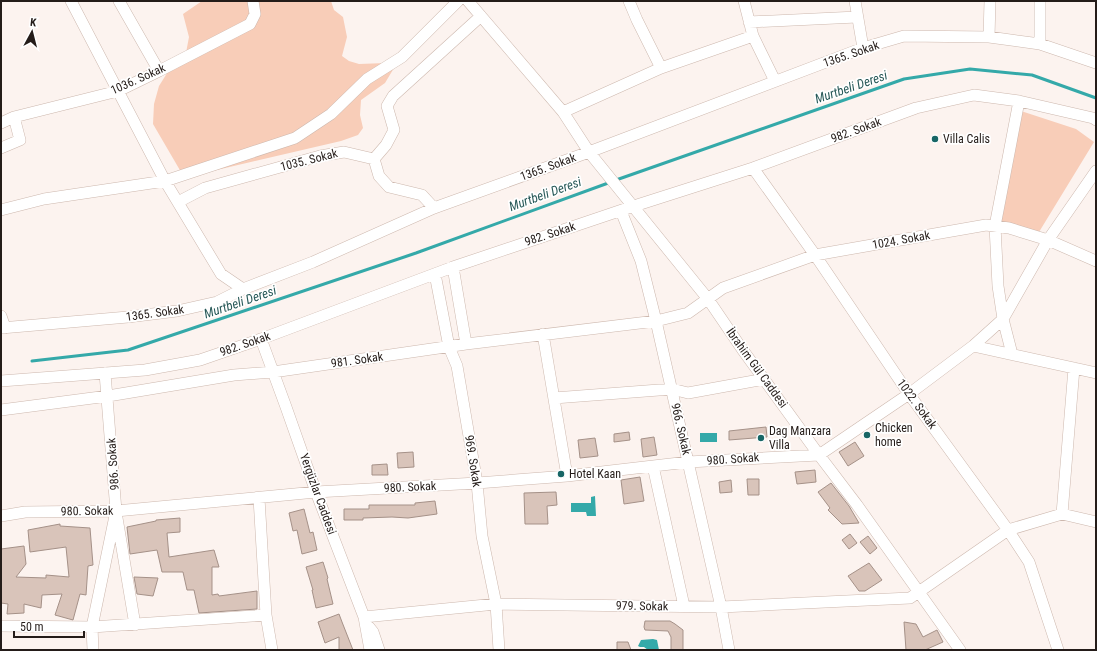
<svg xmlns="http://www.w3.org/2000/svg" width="1097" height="651" font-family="'Roboto Condensed',sans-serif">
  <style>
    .green { fill: #f8cdb8 }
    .water { fill: #34a9a9 }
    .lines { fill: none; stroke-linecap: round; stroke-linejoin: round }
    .stream { stroke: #34a9a9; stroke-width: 3 }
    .building { fill: #d9c4ba; stroke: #a59188 }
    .minor-casing { stroke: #cdb8ae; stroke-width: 12 }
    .minor { stroke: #fff; stroke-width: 11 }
    .poi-dot { fill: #176666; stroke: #fff; stroke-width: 1.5 }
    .labels { text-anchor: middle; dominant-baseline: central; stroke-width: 3.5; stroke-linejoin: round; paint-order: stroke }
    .street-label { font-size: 12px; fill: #241c19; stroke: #fff }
    .poi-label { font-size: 12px; fill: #241c19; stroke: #fff; text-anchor: start }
    .water-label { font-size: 13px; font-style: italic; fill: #285958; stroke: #fff }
  </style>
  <rect width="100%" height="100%" fill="#fcf3ef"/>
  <path class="green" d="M202,1H331L334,10L343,17L347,37L342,56L349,61L359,64L386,63L394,68L385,83L361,100L360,115L363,128L358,135L341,141L204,173L181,172L153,124L154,104L159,86L169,70L185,58L189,37L183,14Z
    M1021,111L1076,129L1094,142L1039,232L1000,222Z"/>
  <path class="water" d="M700,433H717V442H700Z
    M595,496L596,516H587L586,512H571V503H591V497Z
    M653,639L657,640L659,650H648L644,647H640L638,646L641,640Z"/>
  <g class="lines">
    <path class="stream" d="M616,180L904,79L970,69L1032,75L1096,98
      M32,361L128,350L416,253L611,182"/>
  </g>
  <path class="building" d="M766,427L767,437L729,440V431Z
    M629,432L630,440L614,442V434Z
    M654,437L657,455L643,457L641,439Z
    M595,438L598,456L580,458L578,440Z
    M855,442L864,456L848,466L839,452Z
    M413,452L414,467L398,468L397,453Z
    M387,464L388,475H372V465Z
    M815,470L816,482L797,484L795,472Z
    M640,477L644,501L624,504L621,480Z
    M747,479H759V495H748Z
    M731,480L732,492L720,493L719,482Z
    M831,483L849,506L859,523L842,524L828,510L830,508L818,492Z
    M556,492L557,505L547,506L548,524H525L524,493Z
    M435,501L437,514L408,518L392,517L363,518V520H344V509H369V505H415V503Z
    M304,509L310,533L313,532L317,550L302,554L297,530L293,531L289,513Z
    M180,518V532L167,533L169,557L214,550L219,567H212V595L218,594L219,596L257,591V609L199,613L194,590H187L183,572H162L157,550L130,554L127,527L156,521V520Z
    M60,524V526L90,528L93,565L88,566L86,595L80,594L73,620L55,615L62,594L42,595L41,608L24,604V613L7,614L8,604L1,603V549L24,546L26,564L16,577L46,578V575L69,577L66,547L30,552L28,530Z
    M850,534L857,543L849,549L842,540Z
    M868,536L877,548L870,554L860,542Z
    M323,562L328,578L327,579L333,604L316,608L312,590H313L306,567Z
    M869,563L882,580L865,591H859L848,576Z
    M134,577L158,578L153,596L137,594Z
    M339,614L342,622L353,650H339V637L325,643L318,622Z
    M645,621H670L675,624L683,630V650H671V637L668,631L645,630L644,627Z
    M904,622L916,624L923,637L937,630L943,642L925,650H906Z
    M617,642H628L631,650H617Z"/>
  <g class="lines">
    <g class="minor-casing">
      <path id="minor" d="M71,1L165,181L221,274L243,289
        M119,1L159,71
        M468,1L563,112L589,152L708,299L742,349L819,455L857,505L960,650
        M629,1L637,20L661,68
        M744,1L753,36L775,81
        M855,1L863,48
        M749,22L857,17
        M989,37L990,1
        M1040,44V1
        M563,112L661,68L753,36
        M1,123L14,117
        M1,148L20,140L14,117L118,91L159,71L250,24L255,14L253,1
        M374,159L379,176L389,187L422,195L434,208
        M753,168L815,255L909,394L1008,530L1029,562L1058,650
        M178,202L205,188L320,156L344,152L374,159L386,145L394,130L387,106L393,96L481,16
        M1,210L44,199L165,181L295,138L331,114L367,79L402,57L458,1
        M621,211L641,261L656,321L721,607L729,650
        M453,267L466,344
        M435,274L449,347L457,366L477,483L482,536L496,604L499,650
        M1,316L5,328
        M1,328L128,317L177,311L217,302L243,289L313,262L434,208L589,152L863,48L904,36L989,37L1040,44L1096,63
        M543,334L567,476
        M261,339L286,407L316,492L364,617L370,650
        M973,346L1096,373
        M1012,354L1003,319L998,286L995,226L1019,101
        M1,381L145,370L200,360L261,339L453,267L634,206L753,168L916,108L974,95L1019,101L1093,118L1096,120
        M554,398L672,389L688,393L765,379
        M1,410L108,396L234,375L273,372L466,344L656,321L688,313L723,288L815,255L986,225L1009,228L1048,240L1096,261
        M653,466L684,606
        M259,498L266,615L272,650
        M1062,514L1074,368
        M1,516L25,512L116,511L316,492L477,483L567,476L688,462L819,455L909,394L973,346L1003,319L1048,240L1096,171
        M117,518L135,625
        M364,617L496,604L721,607L910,598L1008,530L1062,514L1096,522
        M1,626L92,627L266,615
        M369,627L373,632L379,650
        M93,650L92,627L116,511L105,373"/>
    </g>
    <use href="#minor" class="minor"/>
  </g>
  <g class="poi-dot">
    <circle cx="935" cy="139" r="4"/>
    <circle cx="867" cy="435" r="4"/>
    <circle cx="761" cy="438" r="4"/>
    <circle cx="561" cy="474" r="4"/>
  </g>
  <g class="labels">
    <g class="street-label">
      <text transform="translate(851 54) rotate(-19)">1365. Sokak</text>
      <text transform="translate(138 79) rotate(-24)">1036. Sokak</text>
      <text transform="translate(856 130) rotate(-20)">982. Sokak</text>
      <text transform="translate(309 160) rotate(-14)">1035. Sokak</text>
      <text transform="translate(548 167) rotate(-20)">1365. Sokak</text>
      <text transform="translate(550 234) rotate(-18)">982. Sokak</text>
      <text transform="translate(901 240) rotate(-10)">1024. Sokak</text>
      <text transform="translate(155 313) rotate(-8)">1365. Sokak</text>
      <text transform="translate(245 344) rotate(-19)">982. Sokak</text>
      <text transform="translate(357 360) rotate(-8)">981. Sokak</text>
      <text transform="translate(757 368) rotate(54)">İbrahim Gül Caddesi</text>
      <text transform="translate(917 404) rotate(54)">1022. Sokak</text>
      <text transform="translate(681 429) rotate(77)">966. Sokak</text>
      <text transform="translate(733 459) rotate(-4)">980. Sokak</text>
      <text transform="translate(473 461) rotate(81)">969. Sokak</text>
      <text transform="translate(113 464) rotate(-94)">986. Sokak</text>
      <text transform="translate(410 487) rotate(-3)">980. Sokak</text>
      <text transform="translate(318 494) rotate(70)">Yergüzlar Caddesi</text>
      <text transform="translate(87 511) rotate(-1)">980. Sokak</text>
      <text transform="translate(642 606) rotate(1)">979. Sokak</text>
    </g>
    <g class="poi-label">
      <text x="943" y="139">Villa Calis</text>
      <text x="875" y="428">Chicken<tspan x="875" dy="14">home</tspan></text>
      <text x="769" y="431">Dag Manzara<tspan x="769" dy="14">Villa</tspan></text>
      <text x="569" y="474">Hotel Kaan</text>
    </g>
    <g class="water-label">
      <text transform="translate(851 87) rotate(-19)">Murtbeli Deresi</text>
      <text transform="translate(545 194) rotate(-20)">Murtbeli Deresi</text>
      <text transform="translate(240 302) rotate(-19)">Murtbeli Deresi</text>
    </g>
  </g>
  <rect width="1097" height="651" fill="none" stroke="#241c19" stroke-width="4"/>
  <g transform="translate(32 32) rotate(7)" stroke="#ffffff" stroke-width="3" paint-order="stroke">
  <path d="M0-3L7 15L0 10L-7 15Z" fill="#241c19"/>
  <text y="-6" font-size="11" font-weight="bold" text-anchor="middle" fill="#241c19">K</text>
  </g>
  <path d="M14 631v6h70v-6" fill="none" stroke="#241c19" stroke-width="2"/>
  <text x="20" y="631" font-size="12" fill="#241c19" stroke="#ffffff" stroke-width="3" paint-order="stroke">50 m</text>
</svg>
